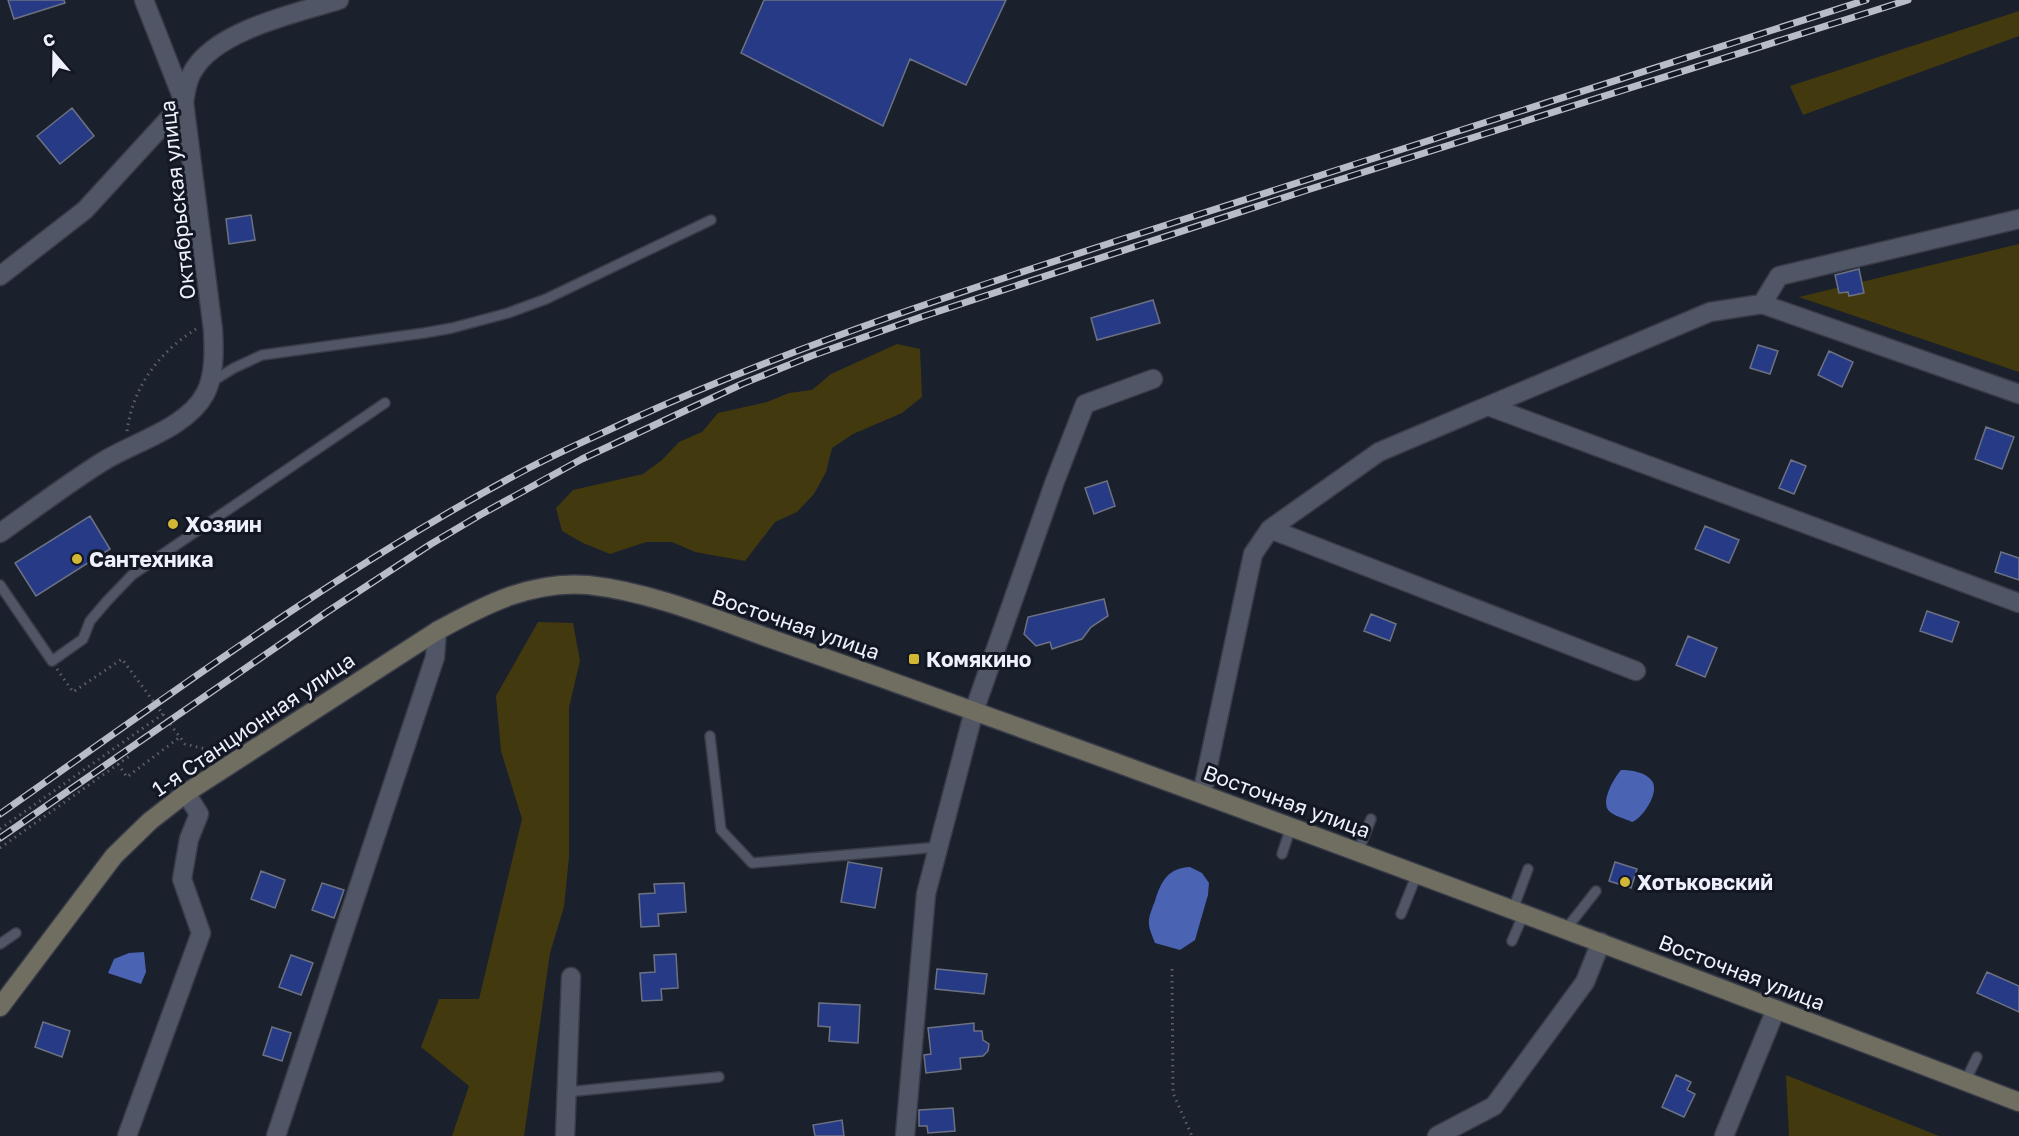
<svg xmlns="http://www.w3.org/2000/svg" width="2019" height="1136" font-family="'Golos Text',sans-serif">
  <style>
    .green { fill: #42390f }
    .water { fill: #4a63b3 }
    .building { fill: #273a86; stroke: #6c7282; stroke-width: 1.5 }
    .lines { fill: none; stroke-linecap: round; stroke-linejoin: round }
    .lane-casing { stroke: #393c48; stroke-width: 12 }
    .street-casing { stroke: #393c48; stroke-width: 21 }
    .secondary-casing { stroke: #393c48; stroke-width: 21 }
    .path { stroke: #5c606c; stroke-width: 3; stroke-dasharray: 1.5 4.5; stroke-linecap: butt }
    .lane { stroke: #505665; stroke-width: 9 }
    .street { stroke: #505665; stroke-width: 18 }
    .secondary { stroke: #706e60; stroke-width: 18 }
    .rail-casing { stroke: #b8bcc7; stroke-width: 7 }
    .rail { stroke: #121723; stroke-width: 4.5; stroke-dasharray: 14; stroke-linecap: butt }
    .poi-dot { fill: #d2b735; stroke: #121723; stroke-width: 2 }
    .labels { text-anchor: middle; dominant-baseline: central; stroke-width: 6; stroke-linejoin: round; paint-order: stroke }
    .street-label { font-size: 21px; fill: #eef1fb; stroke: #121723 }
    .poi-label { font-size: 21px; font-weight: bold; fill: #eef1fb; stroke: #121723; text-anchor: start }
  </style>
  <rect width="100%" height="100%" fill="#1b202d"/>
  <path class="green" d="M2019,11V36L1803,115L1790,86Z
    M2019,244V372L1799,297Z
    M897,344L920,349L922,397L902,413L853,434L832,448L826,472L814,494L797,512L775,522L745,561L695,552L672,542H646L610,554L583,543L562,531L556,508L573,490L643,474L662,460L679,442L702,432L718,413L767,402L789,393L812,390L831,374Z
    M538,622L573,623L580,661L569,707V857L564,907L550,953L524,1136H452L469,1086L421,1047L439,999H479L522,819L501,751L496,696Z
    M1786,1075L1939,1136H1789Z"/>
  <path class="water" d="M1621,770C1631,770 1646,772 1652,781C1660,792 1643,818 1632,822C1626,819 1614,816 1609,811C1600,802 1614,778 1621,770Z
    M1190,867L1202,873L1209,883L1208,895L1195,940L1180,950L1155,943C1152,935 1148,928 1149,919C1150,913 1153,906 1155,901C1161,881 1168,868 1190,867Z
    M144,952L146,972L141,984L108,973L114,959L129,953Z"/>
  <path class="building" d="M8,0H64L65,3L14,19Z
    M764,0H1006L966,85L910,59L883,126L741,53Z
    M72,108L94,136L60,164L37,136Z
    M251,215L255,240L229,244L226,219Z
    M1859,269L1864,293L1849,296L1848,292L1839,293L1835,275Z
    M1153,300L1160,323L1097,340L1091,318Z
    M1758,345L1778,351L1770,374L1750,368Z
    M1829,351L1853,362L1842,387L1818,375Z
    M1986,427L2014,437L2002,469L1975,459Z
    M1791,460L1806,466L1794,494L1779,488Z
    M1107,481L1115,506L1094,514L1085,488Z
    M90,516L110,549L36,596L15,563Z
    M1705,526L1739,540L1729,563L1695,549Z
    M2001,552L2019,558V580L1995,572Z
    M1104,599L1108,616L1091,627L1082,639L1052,649L1050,642L1036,646L1024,634L1028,617Z
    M1927,611L1959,622L1952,642L1920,631Z
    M1371,614L1396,624L1390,641L1364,631Z
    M1688,636L1717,648L1705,677L1676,665Z
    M848,862L882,868L875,908L841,902Z
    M1615,862L1637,869L1631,888L1609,881Z
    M261,871L285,880L275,908L251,899Z
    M322,883L344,890L334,918L312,910Z
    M684,883L686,912L658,914L659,926L641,927L639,894L655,893L654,884Z
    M676,954L678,988L661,989L662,1000L642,1001L640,973L655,972L654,955Z
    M291,955L313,963L301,995L279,987Z
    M937,969L987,974L984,994L935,989Z
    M1987,972L2019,986V1012L1977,993Z
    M819,1003L860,1005L858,1043L829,1041L830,1027L818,1026Z
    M43,1022L70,1031L62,1057L35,1047Z
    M974,1023V1031H982L983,1040L989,1044L988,1051L983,1056L960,1058L961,1069L926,1073L924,1055L931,1054L928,1028Z
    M272,1027L291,1033L282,1061L263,1055Z
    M1676,1075L1691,1082L1687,1090L1695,1094L1684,1117L1662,1107Z
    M953,1108L955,1131L928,1133L927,1126H919V1110Z
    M842,1120L844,1136H815L813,1125Z"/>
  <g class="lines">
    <g class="lane-casing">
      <path id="lane" d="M211,382L234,368L262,355L424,333L452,328L508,313L546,299L711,220
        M0,585L52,661L83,639L90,621L107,601L132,575L385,403
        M710,736L721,830L752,863L939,847
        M1358,852L1371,819
        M1282,854L1291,827
        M1513,909L1528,869
        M1401,914L1417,874
        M1566,929L1596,891
        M1512,941L1524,913
        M0,944L16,933
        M1965,1082L1977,1057
        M566,1092L719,1077"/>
    </g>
    <g class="street-casing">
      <path id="street" d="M0,276L85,210L184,102L144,0
        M1762,304L1779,276L2019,219
        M1488,406L2019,603
        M1270,529L1636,671
        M0,533C34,509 67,484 102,462C134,442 187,428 205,394C215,376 214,350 213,330L184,102C186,91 187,80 193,71C216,30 297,13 339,0
        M1202,794L1253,554L1270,529L1379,452L1710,312L1762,304L2019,394
        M127,1136L201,933L182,879L189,839L199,814L186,793
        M276,1136L435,657L437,631
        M565,1136L571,977
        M905,1136L926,894L974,711L1055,481L1085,404L1153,379
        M1437,1136L1494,1106L1585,982L1601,942
        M1724,1136L1776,1009"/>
    </g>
    <g class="secondary-casing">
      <path id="secondary" d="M0,1007L114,856L150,821L186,793L437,631C484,605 532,580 588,585C650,592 708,616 766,637C854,668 941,699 1029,731C1360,851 1690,976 2019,1102"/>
    </g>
    <path class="path" d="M127,431C133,387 158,353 196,329
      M57,669L73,692L122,659L185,744L218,752
      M118,764L127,777L180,737
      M0,829L163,714
      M0,848L131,755
      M1172,969L1173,1093L1192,1136"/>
    <use href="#lane" class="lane"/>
    <use href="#street" class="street"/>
    <use href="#secondary" class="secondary"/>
    <g class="rail-casing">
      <path id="rail" d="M0,814C171,694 340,568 525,470C559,452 594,437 628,421C800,343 980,285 1160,227C1395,151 1631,76 1866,0
        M0,838L327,612L431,544L480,515L582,459L742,384L811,356L921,317L1304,191L1908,0"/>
    </g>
    <use href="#rail" class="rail"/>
  </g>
  <g class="poi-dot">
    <circle cx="173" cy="524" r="6"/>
    <circle cx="77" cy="559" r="6"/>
    <rect x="908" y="653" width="12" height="12" rx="3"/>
    <circle cx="1625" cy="882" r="6"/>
  </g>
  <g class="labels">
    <g class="street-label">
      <text transform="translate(177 200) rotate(-96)">Октябрьская улица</text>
      <text transform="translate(796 624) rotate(19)">Восточная улица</text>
      <text transform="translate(253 724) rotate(-34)">1-я Станционная улица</text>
      <text transform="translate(1287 801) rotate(20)">Восточная улица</text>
      <text transform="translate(1742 972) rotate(21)">Восточная улица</text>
    </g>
    <g class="poi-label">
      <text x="185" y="524">Хозяин</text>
      <text x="89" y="559">Сантехника</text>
      <text x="926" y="659">Комякино</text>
      <text x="1637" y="882">Хотьковский</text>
    </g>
  </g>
  <g transform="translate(54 54) rotate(340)" stroke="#121723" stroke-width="4.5" paint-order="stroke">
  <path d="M0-4.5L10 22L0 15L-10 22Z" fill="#eef1fb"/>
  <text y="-9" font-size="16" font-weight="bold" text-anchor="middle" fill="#eef1fb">С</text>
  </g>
</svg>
